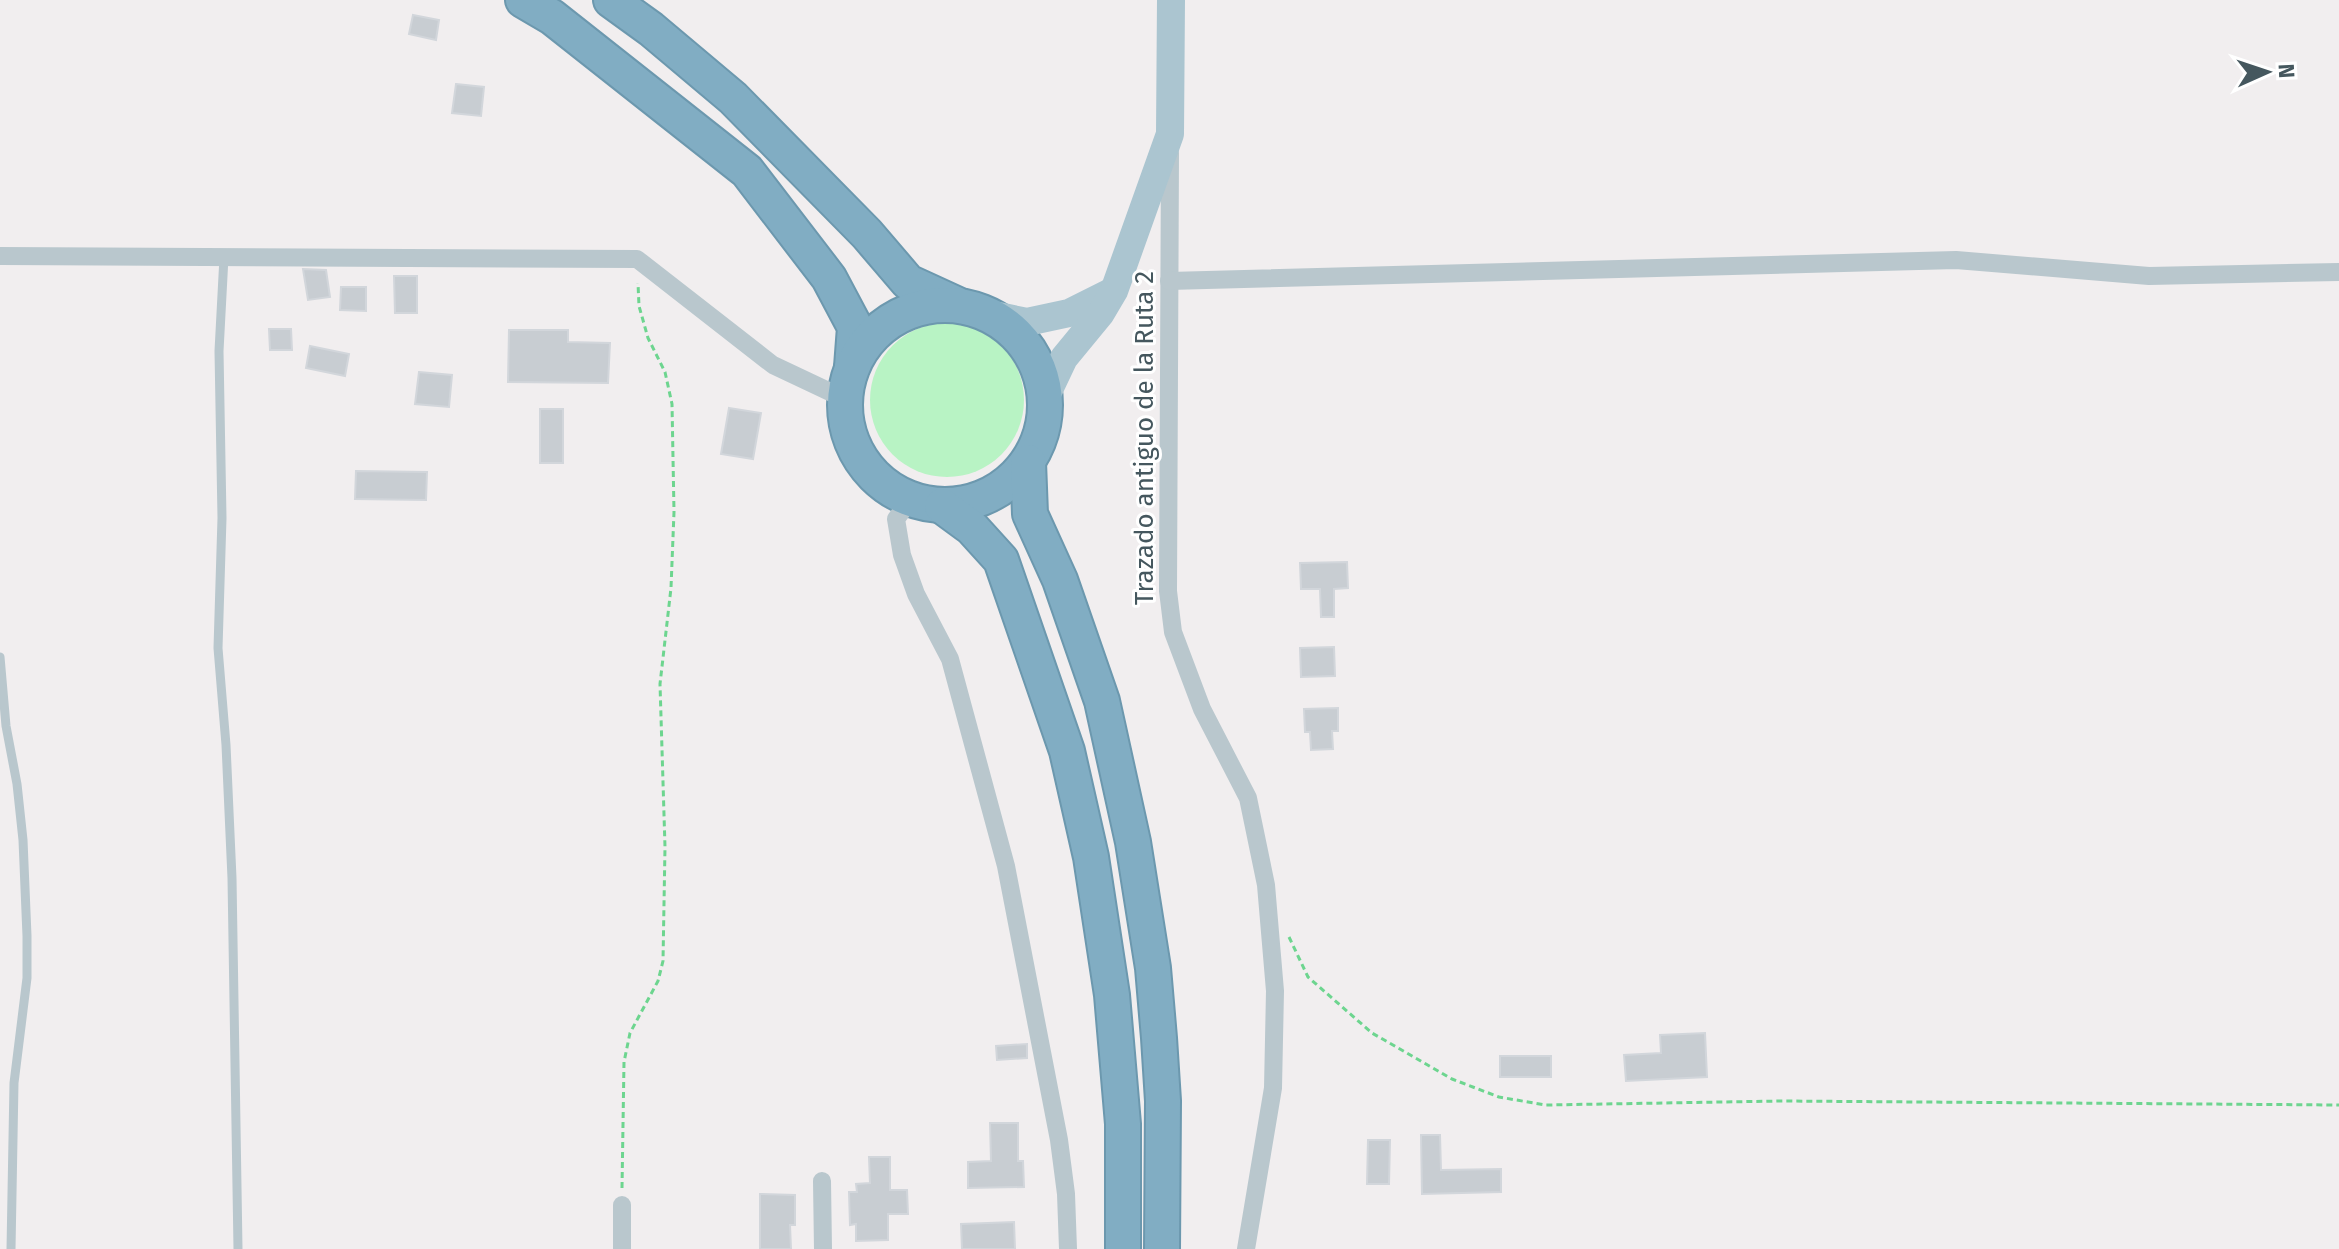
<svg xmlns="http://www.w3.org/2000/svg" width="2339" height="1249" font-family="'Fira Sans',sans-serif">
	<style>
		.green { fill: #b8f3c4 }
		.building { fill: #c8cdd2; stroke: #d2d6db; stroke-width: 2 }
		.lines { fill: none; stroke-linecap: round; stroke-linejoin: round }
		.highway-casing { stroke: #6c98ae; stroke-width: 38 }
		.path { stroke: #6dd58f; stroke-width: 3; stroke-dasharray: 6 4; stroke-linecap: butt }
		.lane { stroke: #b9c7cd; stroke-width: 9 }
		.street { stroke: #b9c7cd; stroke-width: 18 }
		.primary { stroke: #abc5d0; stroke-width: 28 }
		.highway { stroke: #81adc3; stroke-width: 34 }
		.labels { text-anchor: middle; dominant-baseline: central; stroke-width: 6; stroke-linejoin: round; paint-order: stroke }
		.street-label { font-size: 26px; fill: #45575e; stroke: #fff }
	</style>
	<rect width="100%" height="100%" fill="#f1eeef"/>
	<!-- green -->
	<circle class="green" cx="947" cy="400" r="77"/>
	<!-- building -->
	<g class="building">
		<path d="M413,15L439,20L436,40L409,34Z"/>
		<path d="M456,84L484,87L481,116L452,113Z"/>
		<path d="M303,269L326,270L330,297L308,300Z"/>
		<path d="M394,276H417V313H395Z"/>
		<path d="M341,287H366V311L340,310Z"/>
		<path d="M269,329H291L292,350H270Z"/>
		<path d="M509,330H568V342L610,343L608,383L508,382Z"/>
		<path d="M310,346L349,354L345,376L306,368Z"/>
		<path d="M419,372L452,375L449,407L415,404Z"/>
		<path d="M729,408L761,413L753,459L721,454Z"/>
		<rect x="540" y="409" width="23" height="54"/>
		<path d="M356,471L427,472L426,500L355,499Z"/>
		<path d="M1347,562L1348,588L1334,589V617H1321L1320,589H1301L1300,563Z"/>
		<path d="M1334,647L1335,676L1301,677L1300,648Z"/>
		<path d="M1338,708V731H1332L1333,749L1311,750L1310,732H1305L1304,709Z"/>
		<path d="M1705,1033L1707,1077L1626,1081L1624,1055L1661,1053L1660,1035Z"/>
		<path d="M1027,1044V1058L997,1060L996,1046Z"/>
		<rect x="1500" y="1056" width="51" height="21"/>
		<path d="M990,1123H1018V1161H1023L1024,1187L968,1188V1162L991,1161Z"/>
		<path d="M1421,1135H1440L1441,1170L1501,1169V1192L1422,1194Z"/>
		<path d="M1368,1140H1390L1389,1184H1367Z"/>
		<path d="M869,1157H890V1190H907L908,1214H888V1240L856,1241V1224L850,1225L849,1192H857L856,1184L870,1183Z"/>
		<path d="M760,1194L795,1195V1225H790L791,1249H760Z"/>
		<path d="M1014,1222L1015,1249H962L961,1224Z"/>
	</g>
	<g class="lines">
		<defs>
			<g id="highway">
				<path d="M523,0L552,17L747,171L829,278L855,327L852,367"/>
				<path d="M611,0L651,29L733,98L867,234L908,282L956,304"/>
				<circle cx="945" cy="405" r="100"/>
				<path d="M1028,462L1030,514L1060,580L1102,701L1133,842L1153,968L1159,1038L1163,1101L1162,1249"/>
				<path d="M942,506L972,528L1001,560L1067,751L1091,857L1112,995L1123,1124V1249"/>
			</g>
		</defs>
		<!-- highway casing -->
		<use href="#highway" class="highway-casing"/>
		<!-- path -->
		<g class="path">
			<path d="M1289,937L1308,977L1372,1033L1452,1079L1499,1097L1545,1105L1783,1101L2339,1105"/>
			<path d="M622,1188L624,1062L630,1033L658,981L663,961L665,847L660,684L671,588L674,512L672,404L665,372L648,338L639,306L638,283"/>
		</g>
		<!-- lane -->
		<g class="lane">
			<path d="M224,257L219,351L222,518L218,648L226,745L232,878L238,1249"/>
			<path d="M0,657L6,726L17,784L23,840L27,936V978L14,1083L11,1249"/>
		</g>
		<!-- street -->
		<g class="street">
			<path d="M1170,153L1168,591L1173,632L1202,709L1248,798L1266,885L1275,991L1273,1088L1246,1249"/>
			<path d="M0,256L637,259L773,365L845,399"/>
			<path d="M1169,281L1956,260L2149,276L2339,272"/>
			<path d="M911,499L896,519L902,555L916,594L950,659L1006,866L1059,1140L1066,1194L1068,1249"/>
			<path d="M822,1181L823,1249"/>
			<path d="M622,1205V1249"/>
		</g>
		<!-- primary -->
		<g class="primary">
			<path d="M989,314L1027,322L1069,313L1113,291"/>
			<path d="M1046,396L1064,358L1101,313L1114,291L1170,134L1171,0"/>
		</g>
		<!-- highway -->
		<use href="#highway" class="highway"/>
	</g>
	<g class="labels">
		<!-- street labels -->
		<g class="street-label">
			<text transform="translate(1144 438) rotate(-90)">Trazado antiguo de la Ruta 2</text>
		</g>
	</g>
	<!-- north arrow -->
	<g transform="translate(2267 72) rotate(87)" stroke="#ffffff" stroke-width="6" paint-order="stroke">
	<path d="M0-6L14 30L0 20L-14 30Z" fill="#45575e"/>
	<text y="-12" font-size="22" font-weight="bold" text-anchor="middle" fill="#45575e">N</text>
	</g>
</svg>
